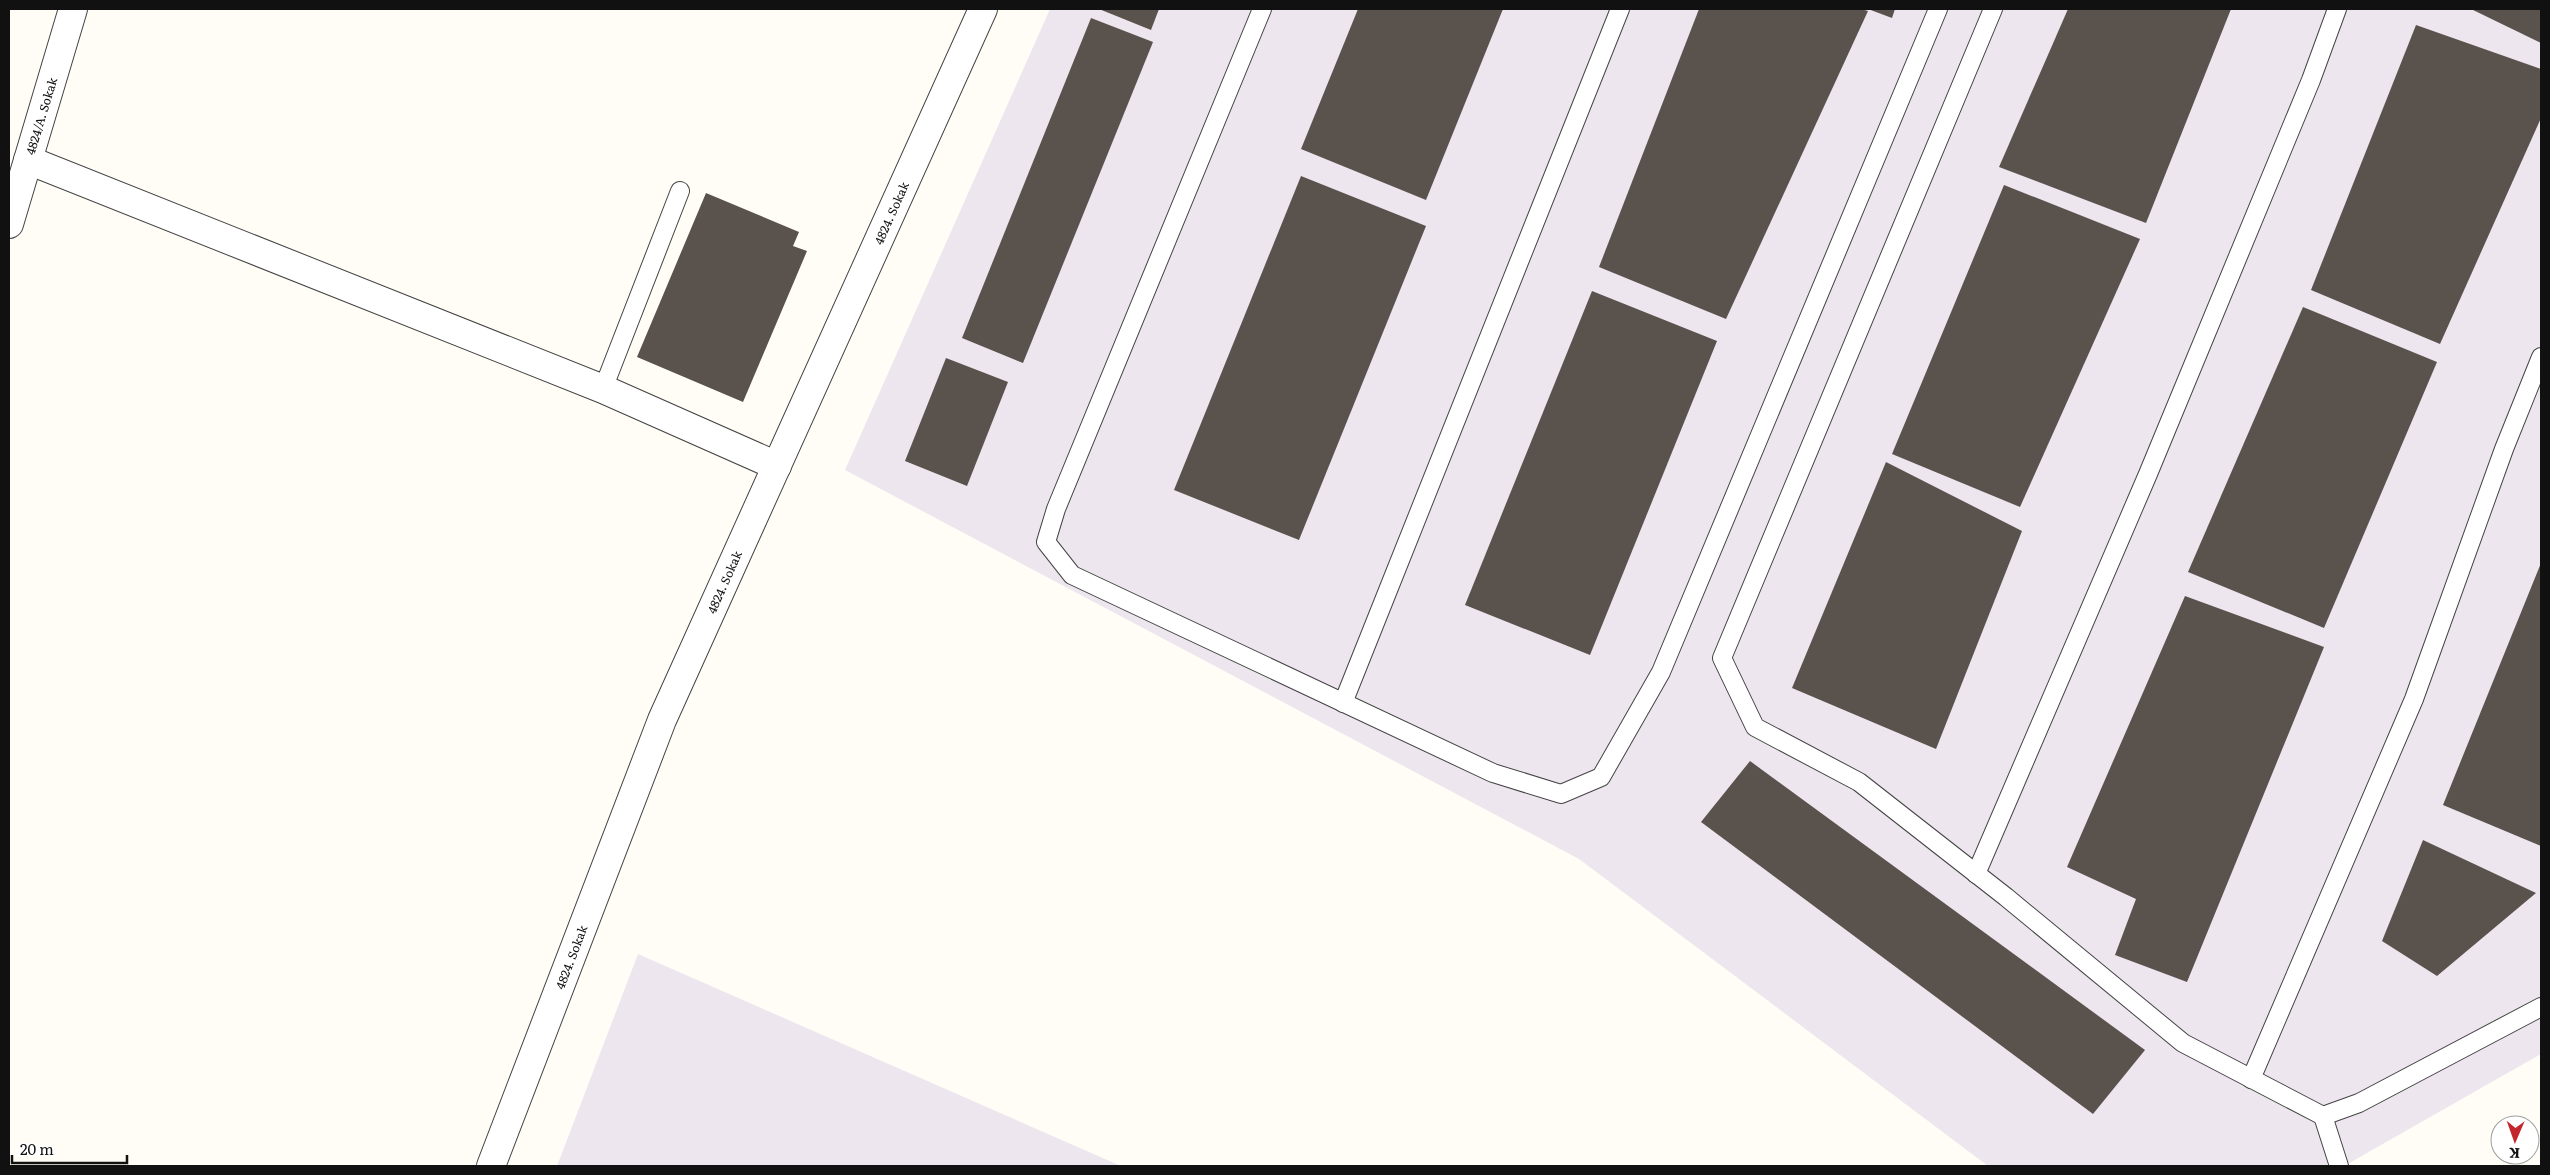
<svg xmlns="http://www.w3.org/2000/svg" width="2550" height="1175" font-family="Literata,serif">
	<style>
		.industrial { fill: #eee6ef }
		.building { fill: #5a524d }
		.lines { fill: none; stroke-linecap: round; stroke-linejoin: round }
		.service-casing { stroke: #444; stroke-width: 20 }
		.minor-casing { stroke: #444; stroke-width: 30 }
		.service { stroke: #fff; stroke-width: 18 }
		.minor { stroke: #fff; stroke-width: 28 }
		.labels { text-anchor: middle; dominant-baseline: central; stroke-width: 5; stroke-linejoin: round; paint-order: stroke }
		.street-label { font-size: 12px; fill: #111; stroke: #fff }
	</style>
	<rect width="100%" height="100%" fill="#fffdf5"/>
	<!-- industrial -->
	<g class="industrial">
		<path d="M1050,9H2541V1054L2344,1166H1988L1579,859L845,470Z"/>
		<path d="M638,954L1121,1166H557Z"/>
	</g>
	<!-- building -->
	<g class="building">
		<path d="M1099,9H1159L1151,30Z"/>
		<path d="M1358,9H1503L1426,200L1301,149Z"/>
		<path d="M1699,9H1861L1868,11L1726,319L1599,267Z"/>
		<path d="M1868,9H1895L1892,18Z"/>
		<path d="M2068,9H2231L2146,223L1999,167Z"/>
		<path d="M2471,9H2541V43Z"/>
		<path d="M1091,18L1153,42L1023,363L962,338Z"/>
		<path d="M2416,25L2541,69V118L2440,344L2311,290Z"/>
		<path d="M1301,176L1426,226L1299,540L1174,490Z"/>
		<path d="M2004,185L2140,239L2020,507L1892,454Z"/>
		<path d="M706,193L799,232L793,246L807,251L743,402L637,357Z"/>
		<path d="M1592,291L1717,341L1590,655L1465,605Z"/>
		<path d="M2303,307L2437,362L2324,628L2188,572Z"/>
		<path d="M946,358L1008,382L967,486L905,461Z"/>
		<path d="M1886,462L2022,531L1936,749L1792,688Z"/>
		<path d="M2541,563V846L2443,805Z"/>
		<path d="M2185,596L2324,647L2187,982L2115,955L2136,899L2067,867Z"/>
		<path d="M1750,761L2145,1050L2093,1114L1701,822Z"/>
		<path d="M2423,840L2536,893L2437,976L2382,941Z"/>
	</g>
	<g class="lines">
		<defs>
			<g id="service">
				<path d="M1262,9L1056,509L1046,542L1072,575L1493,773L1561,794L1601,777L1661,672L1938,9"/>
				<path d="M1993,9L1722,658L1755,727L1859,782L2006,897L2183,1043L2323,1116L2359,1103L2541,1007"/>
				<path d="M603,389L680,191"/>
				<path d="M1343,703L1620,9"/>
				<path d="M1976,874L2148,474L2311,80L2337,9"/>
				<path d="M2251,1079L2414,699L2504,449L2541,357"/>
				<path d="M2323,1116L2339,1166"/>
			</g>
			<g id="minor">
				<path d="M28,160L603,389L777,466"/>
				<path d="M9,224L73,9"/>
				<path d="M491,1166L662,720L983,9"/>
			</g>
		</defs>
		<!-- service casing -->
		<use href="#service" class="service-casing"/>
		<!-- minor casing -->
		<use href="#minor" class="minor-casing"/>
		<!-- service -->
		<use href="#service" class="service"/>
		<!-- minor -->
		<use href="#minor" class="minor"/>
	</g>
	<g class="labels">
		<!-- street labels -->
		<g class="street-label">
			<text transform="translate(41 116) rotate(-73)">4824/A. Sokak</text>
			<text transform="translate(891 213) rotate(-66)">4824. Sokak</text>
			<text transform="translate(724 582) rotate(-66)">4824. Sokak</text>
			<text transform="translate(571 957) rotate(-69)">4824. Sokak</text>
		</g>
	</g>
	<!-- border -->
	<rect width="2550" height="1175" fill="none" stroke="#111111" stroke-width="20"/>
	<!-- north arrow -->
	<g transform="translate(2515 1140) rotate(182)"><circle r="24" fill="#ffffff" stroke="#a0a0a0"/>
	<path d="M0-4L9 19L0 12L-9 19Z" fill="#c4262e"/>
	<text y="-8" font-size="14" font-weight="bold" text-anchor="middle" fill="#111111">K</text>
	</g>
	<!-- scale -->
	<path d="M12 1155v8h115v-8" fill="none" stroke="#111111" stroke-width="2.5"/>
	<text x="20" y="1155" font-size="15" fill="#111111" stroke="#ffffff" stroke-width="4" paint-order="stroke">20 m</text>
</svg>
